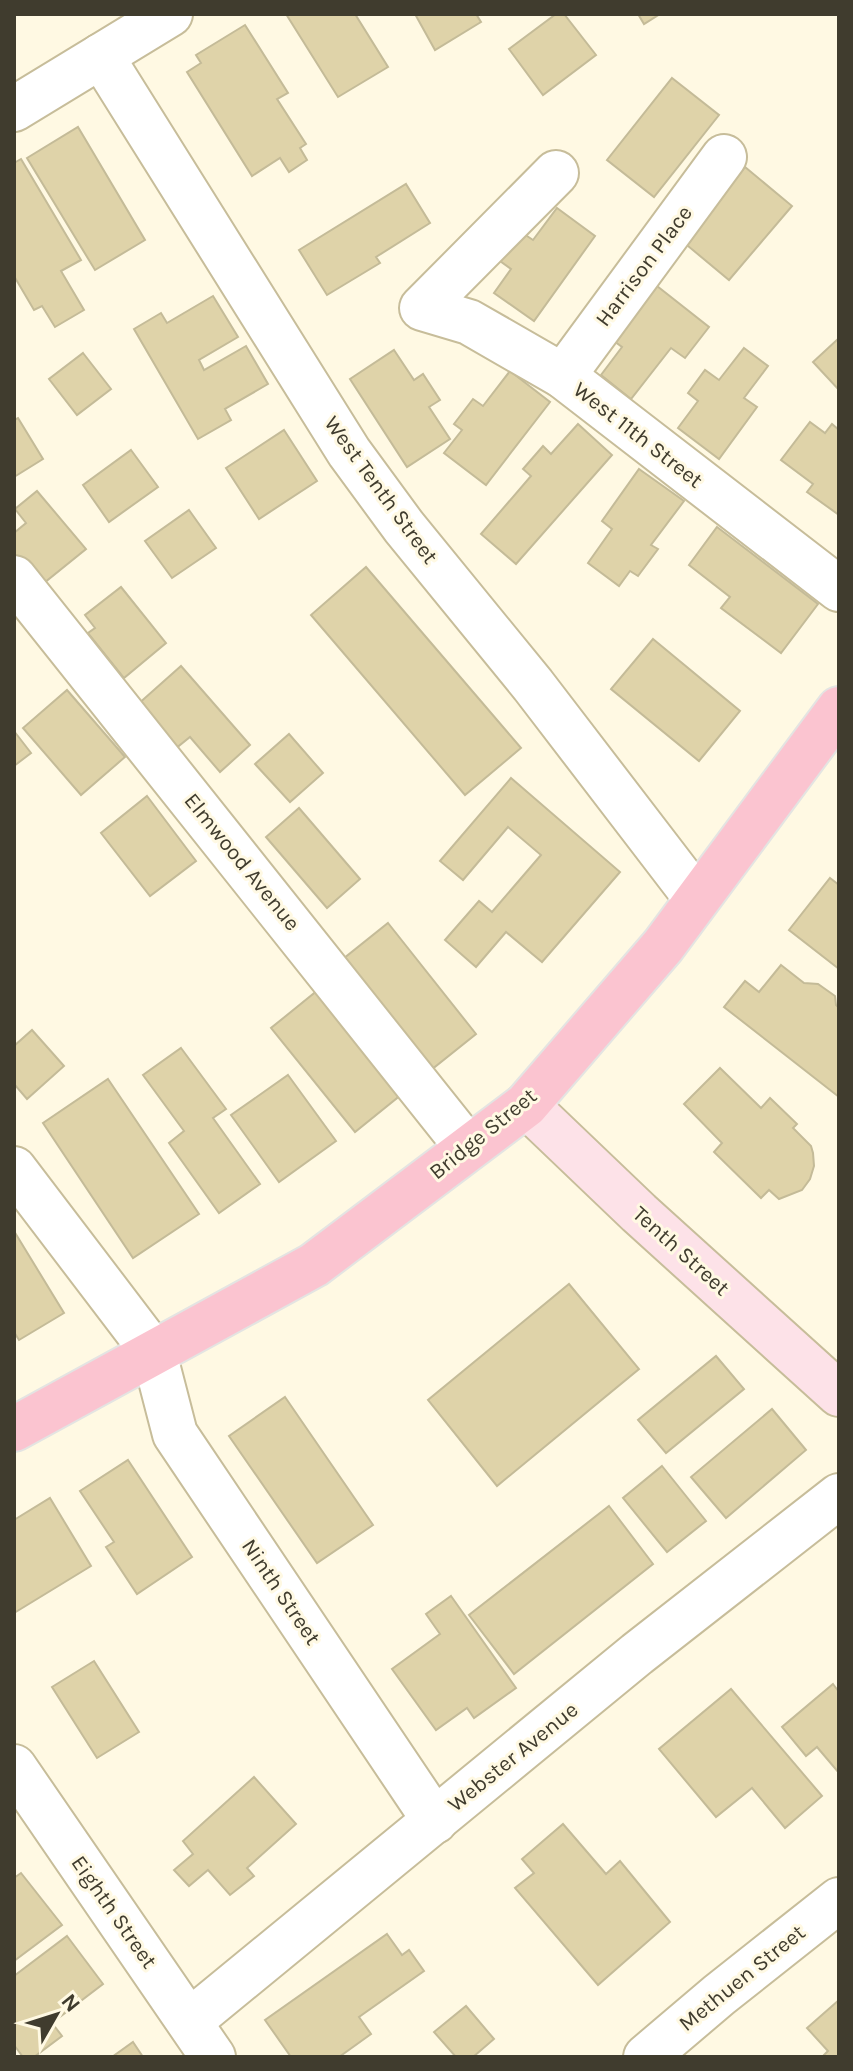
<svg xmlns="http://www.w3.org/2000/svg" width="853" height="2071" font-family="Karla,sans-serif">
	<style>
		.building { fill: #dfd3a9; stroke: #c4bb98; stroke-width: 2 }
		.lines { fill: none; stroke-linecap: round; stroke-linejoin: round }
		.street-casing { stroke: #c7bd9a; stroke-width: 48 }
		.secondary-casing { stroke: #c7bd9a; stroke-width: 48 }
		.primary-casing { stroke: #e4e4e2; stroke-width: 48 }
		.street { stroke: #fff; stroke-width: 44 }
		.secondary { stroke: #fde2e8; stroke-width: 44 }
		.primary { stroke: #fbc4d0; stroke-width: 44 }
		.labels { text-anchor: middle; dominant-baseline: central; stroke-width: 6; stroke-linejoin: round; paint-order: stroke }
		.street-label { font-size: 22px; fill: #403c2e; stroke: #fff9e3 }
	</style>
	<rect width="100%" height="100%" fill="#fff9e3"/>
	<!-- building -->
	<g class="building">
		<path d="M286,14H355L388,67L338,97Z"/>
		<path d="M415,14H476L481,22L435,50Z"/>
		<path d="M556,14H564L596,55L543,95L509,49Z"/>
		<path d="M638,14H660L644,24Z"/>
		<path d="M245,25L288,93L277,99L306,144L300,148L307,160L289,172L280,158L252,176L187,72L201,63L196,55Z"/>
		<path d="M672,78L719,115L654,197L607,160Z"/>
		<path d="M78,127L145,240L95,270L27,158Z"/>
		<path d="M21,159L81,260L61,271L84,310L55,327L42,306L34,310L14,276V163Z"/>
		<path d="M745,167L792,206L729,280L682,241Z"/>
		<path d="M406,184L430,223L376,257L380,263L327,295L299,250Z"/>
		<path d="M557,208L595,236L534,321L494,293L511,269L500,261L521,232L533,240Z"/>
		<path d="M657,286L709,327L685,358L671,348L631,399L601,375L622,347L614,341Z"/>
		<path d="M213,296L238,337L199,360L204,370L246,346L268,384L225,409L231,420L198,439L134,329L161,313L167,323Z"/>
		<path d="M839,338V390L813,362Z"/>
		<path d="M744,348L768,366L744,398L757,407L719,459L678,428L698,401L688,393L705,370L719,380Z"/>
		<path d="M394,350L414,380L423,374L440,400L429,407L450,439L407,467L350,379Z"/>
		<path d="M83,353L111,389L77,415L49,379Z"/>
		<path d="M510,371L550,402L486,485L444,453L462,430L454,424L473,399L483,406Z"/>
		<path d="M18,418L43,459L14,477V420Z"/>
		<path d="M810,422L825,433L832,424L839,430V515L807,492L813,484L781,460Z"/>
		<path d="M578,424L612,455L516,564L481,534L531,476L523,469L543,446L551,454Z"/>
		<path d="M284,430L317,481L259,519L226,468Z"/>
		<path d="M131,450L158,487L109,522L83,485Z"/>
		<path d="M639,469L684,501L651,545L658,549L638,576L630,571L619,586L588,563L612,529L602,521Z"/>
		<path d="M37,491L86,549L39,587L14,555V533L26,523L15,509Z"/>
		<path d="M189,510L216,548L172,578L145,541Z"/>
		<path d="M717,527L818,604L781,653L721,608L730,597L689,565Z"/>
		<path d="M366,567L521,748L465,795L311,615Z"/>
		<path d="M121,587L166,643L124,678L88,633L95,628L85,615Z"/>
		<path d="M653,639L740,711L699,761L611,689Z"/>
		<path d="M181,666L250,745L220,772L190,737L175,749L137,705Z"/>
		<path d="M67,690L125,757L81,795L23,728Z"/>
		<path d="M14,731L31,753L14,766Z"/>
		<path d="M289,734L323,773L290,802L255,764Z"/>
		<path d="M511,778L620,872L542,962L506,932L476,967L445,940L479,901L492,912L541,855L508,827L463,880L440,861Z"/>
		<path d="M147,796L196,861L150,896L101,833Z"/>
		<path d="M299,808L360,879L327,908L266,837Z"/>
		<path d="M830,878L839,885V969L789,930Z"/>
		<path d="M388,923L476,1034L431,1070L343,959Z"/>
		<path d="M781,965L804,983L818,984L835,996L836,1005L839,1008V1097L724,1007L745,981L759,992Z"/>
		<path d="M318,990L402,1094L355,1132L271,1028Z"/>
		<path d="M32,1030L64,1066L27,1099L14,1084V1046Z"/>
		<path d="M181,1048L226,1109L213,1118L260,1184L219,1213L169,1143L184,1131L143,1075Z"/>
		<path d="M720,1068L761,1108L770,1098L797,1124L793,1128L811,1146L813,1153L814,1166L810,1179L802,1190L779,1199L769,1190L761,1198L714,1152L722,1143L684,1104Z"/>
		<path d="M288,1075L336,1141L279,1182L231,1115Z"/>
		<path d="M108,1079L199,1214L133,1258L43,1123Z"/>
		<path d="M14,1231L64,1313L19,1340L14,1332Z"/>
		<path d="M569,1284L639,1369L497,1486L428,1400Z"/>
		<path d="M716,1356L744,1389L666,1453L638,1420Z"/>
		<path d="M285,1397L373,1525L317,1563L229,1436Z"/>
		<path d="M772,1409L806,1450L726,1518L691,1477Z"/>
		<path d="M128,1460L192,1557L137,1594L106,1547L114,1542L80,1491Z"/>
		<path d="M662,1466L706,1521L667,1552L623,1498Z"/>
		<path d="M50,1498L91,1566L14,1613V1520Z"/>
		<path d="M609,1506L653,1564L514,1674L469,1615Z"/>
		<path d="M451,1596L516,1688L474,1718L467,1708L436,1730L392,1669L440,1634L426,1614Z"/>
		<path d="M94,1661L139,1732L97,1758L52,1687Z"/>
		<path d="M833,1684L839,1692V1773L817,1747L806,1756L782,1727Z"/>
		<path d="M731,1689L822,1796L785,1828L752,1788L716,1817L659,1749Z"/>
		<path d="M254,1777L296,1824L247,1868L254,1876L230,1895L208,1870L189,1886L174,1870L193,1854L183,1841Z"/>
		<path d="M563,1824L606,1874L620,1861L670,1922L598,1985L515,1888L534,1873L522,1859Z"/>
		<path d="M21,1873L62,1925L14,1961V1878Z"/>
		<path d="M387,1934L402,1955L409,1950L424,1971L359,2017L371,2034L339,2057H291L265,2020Z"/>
		<path d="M67,1936L103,1984L52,2023L62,2036L34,2057H23L14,2045V1976Z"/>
		<path d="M839,2000V2057H822L828,2051L807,2028Z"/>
		<path d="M466,2006L494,2039L473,2057H456L434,2032Z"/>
		<path d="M133,2042L143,2057H112Z"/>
	</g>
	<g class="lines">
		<defs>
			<g id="street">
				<path d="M101,56L349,452L404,527L533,685L697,899"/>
				<path d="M14,109L170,14"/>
				<path d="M556,173L422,308L469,322L563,376L839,589"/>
				<path d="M563,376L724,157"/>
				<path d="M14,578L468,1148"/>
				<path d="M14,1169L154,1353L175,1434L435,1821"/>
				<path d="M14,1767L213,2057"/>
				<path d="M190,2021L637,1654L839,1496"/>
				<path d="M646,2057L719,1995L839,1900"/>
			</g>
			<path id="secondary" d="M526,1105L639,1213L839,1394"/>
			<path id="primary" d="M14,1429L314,1265L526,1105L663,946L839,709"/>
		</defs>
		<!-- street casing -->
		<use href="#street" class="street-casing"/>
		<!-- secondary casing -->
		<use href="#secondary" class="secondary-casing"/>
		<!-- primary casing -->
		<use href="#primary" class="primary-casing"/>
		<!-- street -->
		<use href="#street" class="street"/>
		<!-- secondary -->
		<use href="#secondary" class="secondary"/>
		<!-- primary -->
		<use href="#primary" class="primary"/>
	</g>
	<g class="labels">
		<!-- street labels -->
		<g class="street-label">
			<text transform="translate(644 266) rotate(-53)">Harrison Place</text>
			<text transform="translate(638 435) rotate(38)">West 11th Street</text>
			<text transform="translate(381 490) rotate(54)">West Tenth Street</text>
			<text transform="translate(242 862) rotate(51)">Elmwood Avenue</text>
			<text transform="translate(483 1134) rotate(-39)">Bridge Street</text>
			<text transform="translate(681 1251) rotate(42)">Tenth Street</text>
			<text transform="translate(281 1592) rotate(56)">Ninth Street</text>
			<text transform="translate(513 1757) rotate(-39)">Webster Avenue</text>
			<text transform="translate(114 1912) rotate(55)">Eighth Street</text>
			<text transform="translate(742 1978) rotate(-39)">Methuen Street</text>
		</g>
	</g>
	<!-- border -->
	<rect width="853" height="2071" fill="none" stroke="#403c2e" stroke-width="32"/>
	<!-- north arrow -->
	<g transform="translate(56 2015) rotate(51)" stroke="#fff9e3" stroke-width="6" paint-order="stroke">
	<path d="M0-6L14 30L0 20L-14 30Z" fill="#403c2e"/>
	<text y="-12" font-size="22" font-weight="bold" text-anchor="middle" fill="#403c2e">N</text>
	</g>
</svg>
